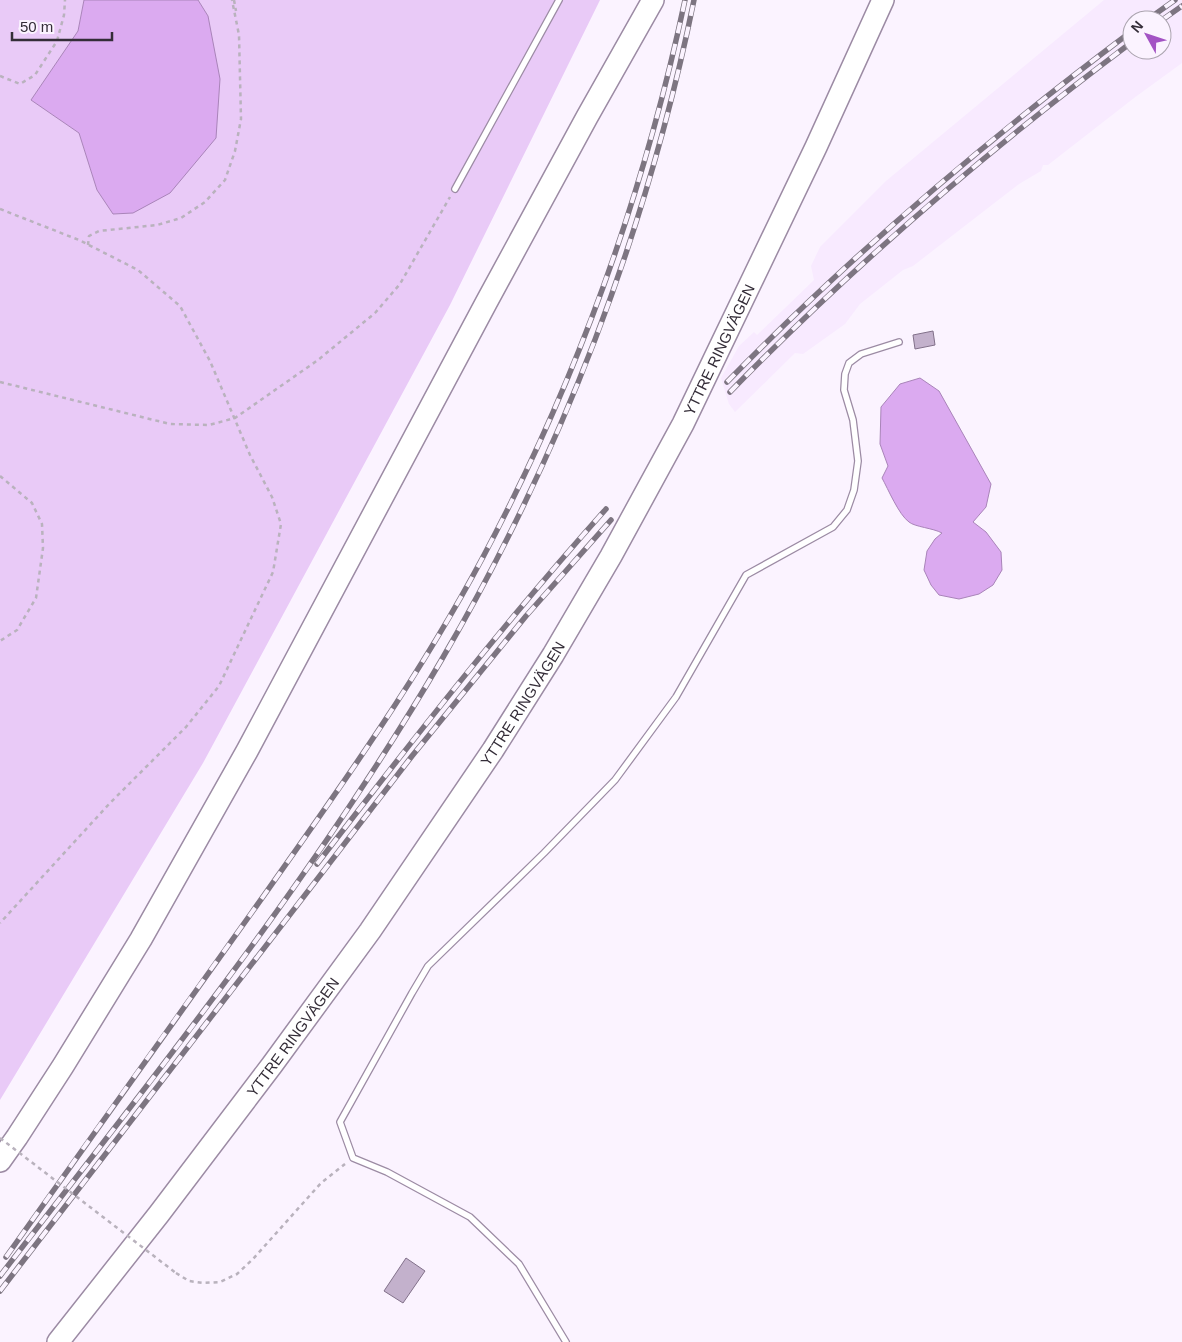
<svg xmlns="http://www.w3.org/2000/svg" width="1182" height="1342" font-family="Helvetica,sans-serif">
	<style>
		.built { fill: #f8eaff; fill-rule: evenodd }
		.green { fill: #e9caf7 }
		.water { fill: #dbaaf0; stroke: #a984b9 }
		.building { fill: #c3b1cc; stroke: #82718a }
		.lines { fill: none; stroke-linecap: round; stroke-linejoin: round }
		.lane-casing { stroke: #9c8ba4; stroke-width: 8 }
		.highway-casing { stroke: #9c8ba4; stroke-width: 24 }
		.path { stroke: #b9b2bd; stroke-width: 2.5; stroke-dasharray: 4 4; stroke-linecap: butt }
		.lane { stroke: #fff; stroke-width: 5.5 }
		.highway { stroke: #fff; stroke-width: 21 }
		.rail-casing { stroke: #7d7581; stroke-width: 5.5 }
		.rail { stroke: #fbf3ff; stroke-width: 4; stroke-dasharray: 11; stroke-linecap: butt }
		.path-bridge { stroke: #b9b2bd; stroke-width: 2.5; stroke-dasharray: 4 4; stroke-linecap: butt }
		.labels { text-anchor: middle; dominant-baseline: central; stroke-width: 4; stroke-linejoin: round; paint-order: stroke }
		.street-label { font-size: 15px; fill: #342d38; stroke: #fbf3ff }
	</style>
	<rect width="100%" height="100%" fill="#fbf3ff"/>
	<!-- built -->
	<path class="built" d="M1104,0H1182V63L1134,98L1048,165H1043L1041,171L1019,184L913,266L903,270L860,304L845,324L803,354L795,353L735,412L729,404L721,378L739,346L754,332L757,335L814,280L811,266L820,247L886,181ZM1132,20H1162V50H1132Z"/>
	<!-- green -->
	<path class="green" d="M0,0H84L78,31L31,100L79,133L97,190L113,214L133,213L208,16L198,0H600L450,305L203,763L0,1100Z"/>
	<!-- water -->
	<g class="water">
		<path d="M84,0H198L208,16L220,79L216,138L170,193L133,213L113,214L97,190L79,133L31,100L78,31Z"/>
		<path d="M920,378L939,391L991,484L986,507L973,522L986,532L1001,552L1002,570L993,585L979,594L959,599L939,595L931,585L924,570L927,551L935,539L942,533C933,528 915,527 909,522C899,515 888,489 882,478L888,466L880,444L881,407L900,384Z"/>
	</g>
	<!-- building -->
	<g class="building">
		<path d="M933,331L935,345L915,349L913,335Z"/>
		<path d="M406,1258L425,1271L403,1303L384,1291Z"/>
	</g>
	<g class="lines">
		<defs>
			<g id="lane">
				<path d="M455,189L559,0"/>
				<path d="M566,1342L519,1264L470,1217L387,1172L353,1158L340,1122L412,993L428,966L544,853L615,780L676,697L746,575L833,527L847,510L854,490L858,461L853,420L844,390L845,374L849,363L861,354L899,342"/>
			</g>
			<g id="highway">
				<path d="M0,1161L17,1137L63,1066L141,939L247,751L486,303L587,117L653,0"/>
				<path id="s1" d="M58,1342L159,1214L272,1065L370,931L493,750L553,655L611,556L683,424L816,147L883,0"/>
			</g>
		</defs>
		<!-- lane casing -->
		<use href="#lane" class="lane-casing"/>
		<!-- highway casing -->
		<use href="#highway" class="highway-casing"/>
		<!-- path -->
		<g class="path">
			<path d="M234,0L236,11"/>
			<path d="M0,76L20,84L35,75L57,41L64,15L65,0"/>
			<path d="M0,209L79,240L138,270L180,306L210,361L250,455L272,497L281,524L273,572L219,686L186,727L110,803L0,923"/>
			<path d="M88,245L89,236L99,231L157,225L181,218L205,202L225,180L235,151L241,119L239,35L232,0"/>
			<path d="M0,382L170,424L209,425L235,418L318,360L375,313L400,284L450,197"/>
			<path d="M0,476L32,503L42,524L43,548L36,598L17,630L0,641"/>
			<path d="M176,1273L189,1281L203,1283L220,1282L237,1274L253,1259L321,1183L345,1164"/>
		</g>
		<!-- lane -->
		<use href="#lane" class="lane"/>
		<!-- highway -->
		<use href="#highway" class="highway"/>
		<defs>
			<g id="rail">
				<path d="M1147,20L1175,0"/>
				<path d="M1162,20L1182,6"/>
				<path d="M727,382C852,254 989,138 1132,31"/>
				<path d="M730,392C854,265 989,149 1132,42"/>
				<path d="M317,864C410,743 504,623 606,509"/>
				<path d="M6,1257C87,1143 168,1029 250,915C332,799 416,683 483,557C576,382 644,194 685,0"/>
				<path d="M0,1276C154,1076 314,878 442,659C561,455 647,231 694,0"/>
				<path d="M0,1291L412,756L526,616L611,520"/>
			</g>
		</defs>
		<!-- rail casing -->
		<use href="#rail" class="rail-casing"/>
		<!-- rail -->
		<use href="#rail" class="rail"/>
		<!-- path-bridge -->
		<path class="path-bridge" d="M0,1138L176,1273"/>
	</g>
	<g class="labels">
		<!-- street labels -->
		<g class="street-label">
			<text stroke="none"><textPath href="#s1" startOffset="1195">YTTRE RINGVÄGEN</textPath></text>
			<text stroke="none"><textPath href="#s1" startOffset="790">YTTRE RINGVÄGEN</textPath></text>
			<text stroke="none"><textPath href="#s1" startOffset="385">YTTRE RINGVÄGEN</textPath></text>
		</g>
	</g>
	<!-- north arrow -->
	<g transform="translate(1147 35) rotate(310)"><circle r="24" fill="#fbf3ff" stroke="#aba4af"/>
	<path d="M0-4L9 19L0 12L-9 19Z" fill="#a353c4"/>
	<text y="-8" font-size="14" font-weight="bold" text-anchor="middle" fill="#342d38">N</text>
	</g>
	<!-- scale -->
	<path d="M12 32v8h100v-8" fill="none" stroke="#342d38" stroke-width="2.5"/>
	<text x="20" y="32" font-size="15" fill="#342d38" stroke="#fbf3ff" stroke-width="4" paint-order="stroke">50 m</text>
</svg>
